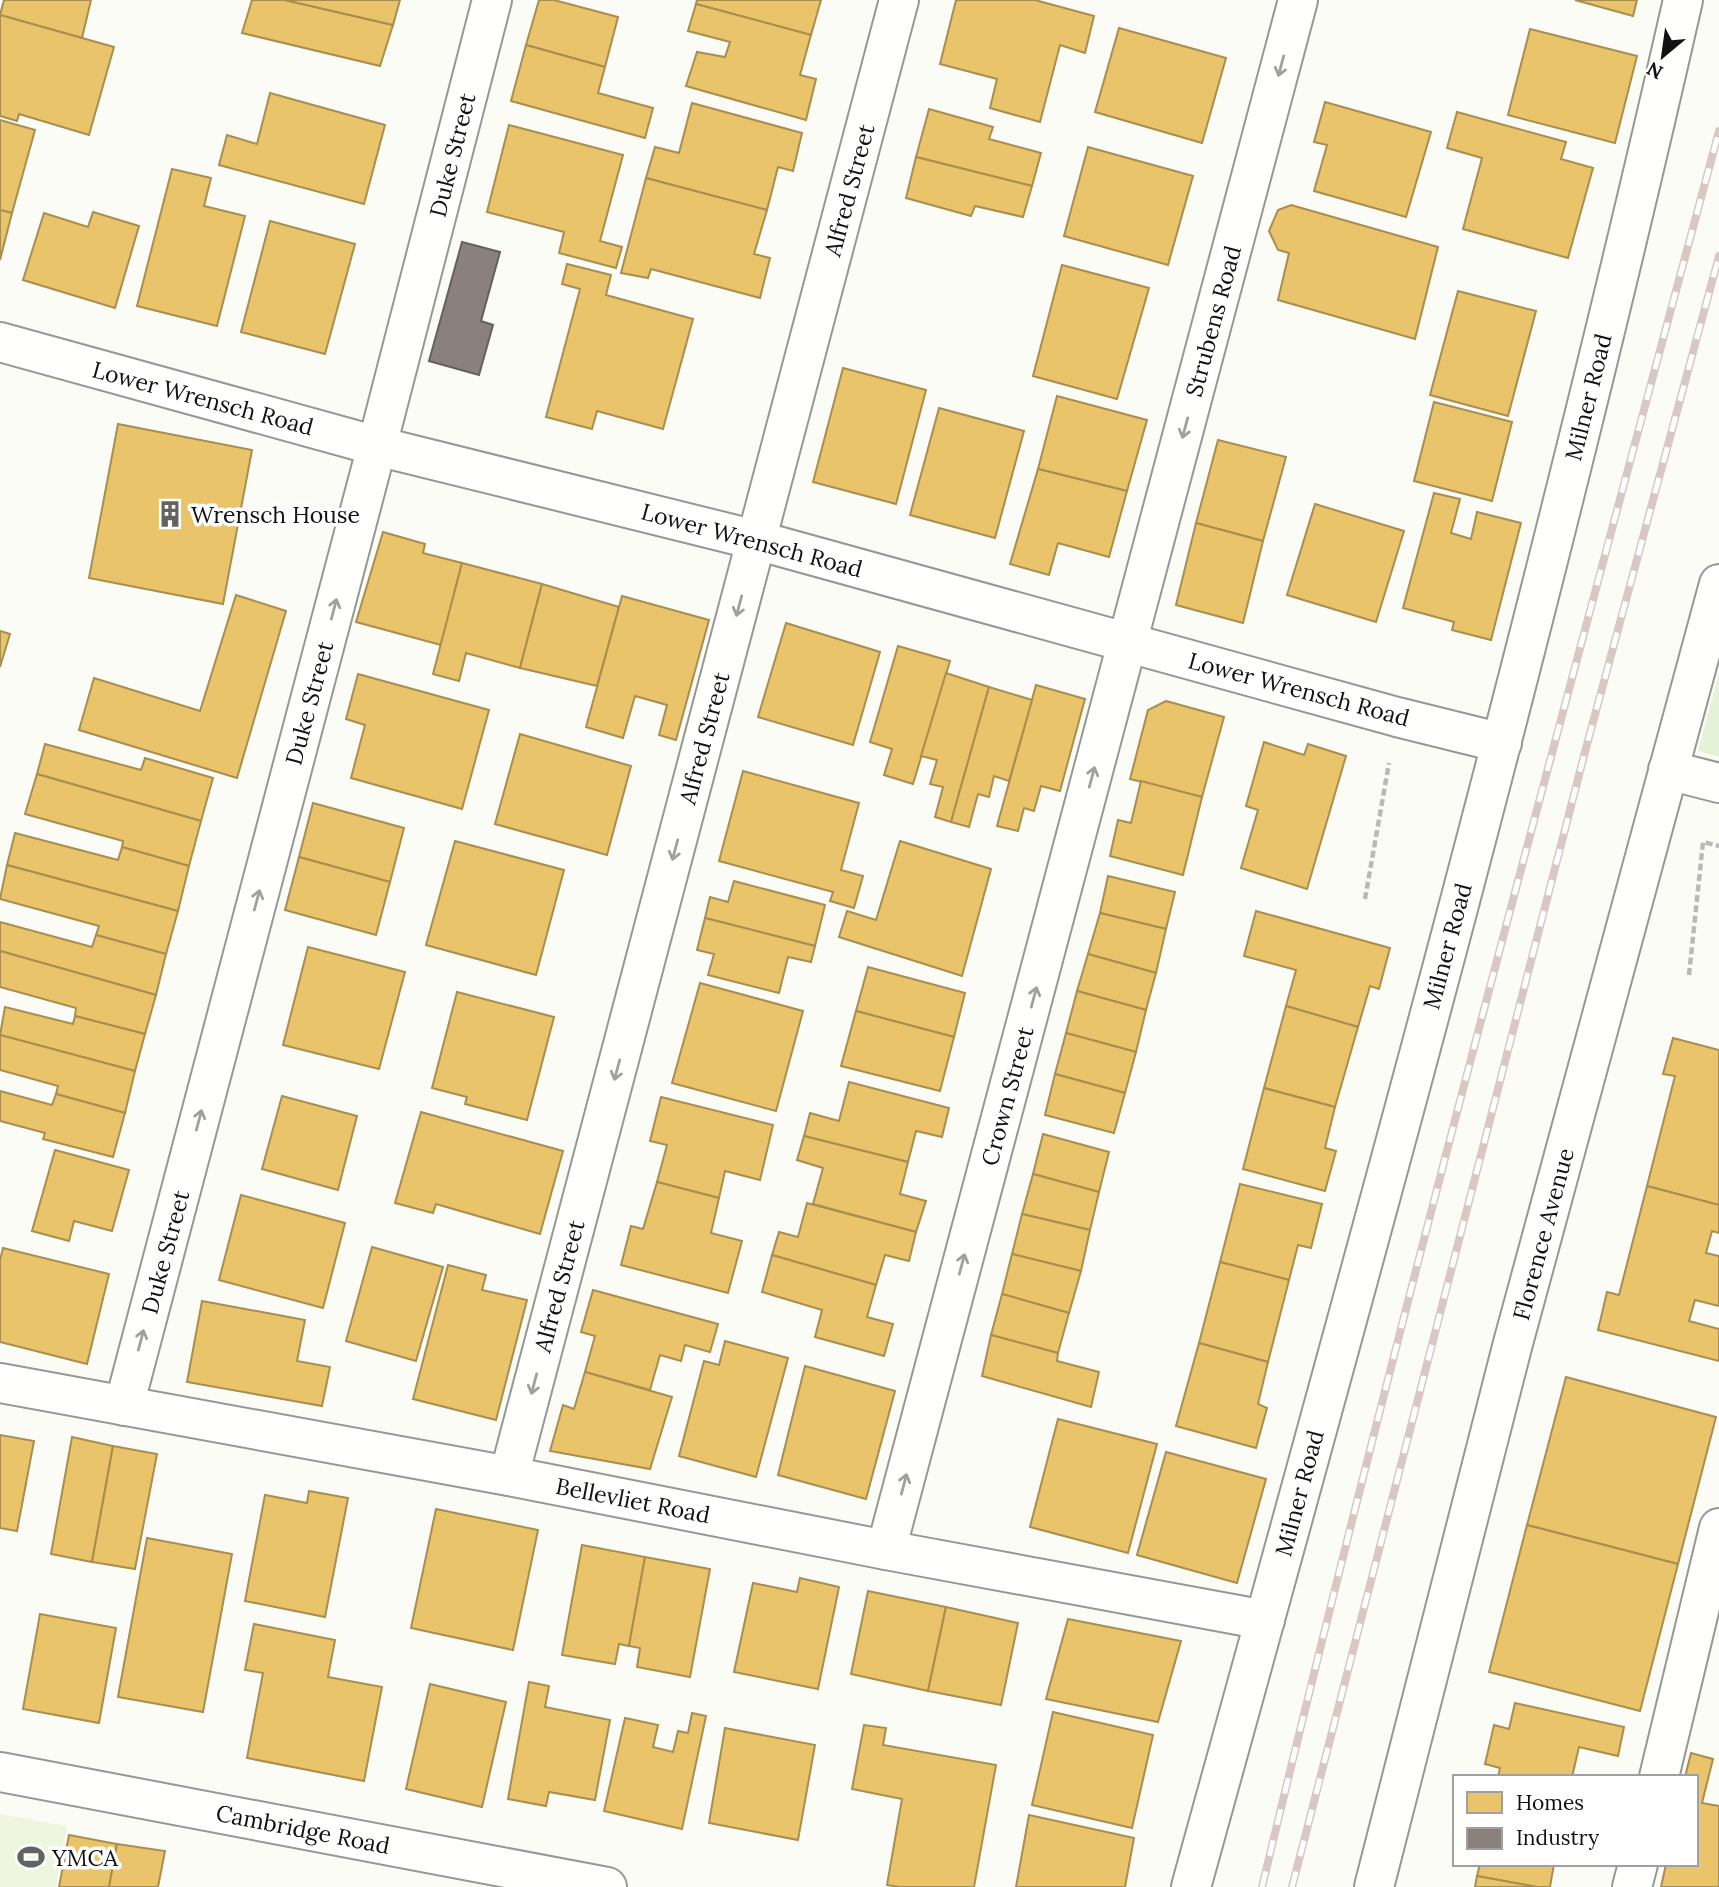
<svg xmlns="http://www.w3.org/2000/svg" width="1719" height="1887" font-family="Lora,serif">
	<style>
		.green { fill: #e4f3d7 }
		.pitch { fill: #eef6e0 }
		.homes { fill: #e9c46a; stroke: #a88e4f; stroke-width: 2 }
		.industry { fill: #8a817c; stroke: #665f5c; stroke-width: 2 }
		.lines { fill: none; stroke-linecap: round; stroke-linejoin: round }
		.minor-casing { stroke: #979795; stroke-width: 42 }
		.path { stroke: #b9b9b8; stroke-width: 4.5; stroke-dasharray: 7 3.5; stroke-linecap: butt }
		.minor { stroke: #fffffe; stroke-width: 38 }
		.rail-casing { stroke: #d9c7c6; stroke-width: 8 }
		.rail { stroke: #fff; stroke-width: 5; stroke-dasharray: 16; stroke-linecap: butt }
		.oneway { stroke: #a0a09f }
		.labels { text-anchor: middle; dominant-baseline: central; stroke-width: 7; stroke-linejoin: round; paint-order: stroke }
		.street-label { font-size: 23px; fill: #111; stroke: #fff }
		.poi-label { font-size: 23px; fill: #111; stroke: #fff; text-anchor: start }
	</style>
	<rect width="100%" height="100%" fill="#fcfcf7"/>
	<!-- green -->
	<path class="green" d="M1719,673V757L1698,751Z"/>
	<!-- pitch -->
	<path class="pitch" d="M0,1814L67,1826L56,1887H0Z"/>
	<!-- homes -->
	<g class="homes">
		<path d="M4,0H91L82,38L0,15Z"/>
		<path d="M252,0H285L393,25L380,66L242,33Z"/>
		<path d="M285,0H400L393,25Z"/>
		<path d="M539,0H554L618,17L605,67L526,45Z"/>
		<path d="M697,0H821L811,35L696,4Z"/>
		<path d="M956,0H1035L1094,16L1085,53L1060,45L1040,122L990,108L997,79L940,64Z"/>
		<path d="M1575,0H1637L1633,16Z"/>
		<path d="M696,4L811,35L800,75L816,79L806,120L686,86L697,52L725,57L730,42L688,31Z"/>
		<path d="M0,15L114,47L89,135L19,114L17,121L0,116Z"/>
		<path d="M1119,28L1226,58L1202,143L1095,112Z"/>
		<path d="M1530,29L1637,56L1615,143L1508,115Z"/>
		<path d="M526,45L605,67L598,93L653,108L645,138L511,101Z"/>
		<path d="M270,93L385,125L364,204L219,165L227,135L257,144Z"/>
		<path d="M1325,102L1431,132L1406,217L1314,191L1327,145L1314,142Z"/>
		<path d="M692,103L802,133L793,171L778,167L767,210L646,178L655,147L679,153Z"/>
		<path d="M929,109L993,127L989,139L1041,153L1032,186L916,157Z"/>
		<path d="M1457,112L1566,142L1561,159L1593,168L1568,258L1463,229L1482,158L1447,148Z"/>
		<path d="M0,120L35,130L12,213L0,210Z"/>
		<path d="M509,125L623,155L600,241L622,247L616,268L559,253L564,232L487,212Z"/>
		<path d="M1088,147L1193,176L1168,265L1064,236Z"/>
		<path d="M916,157L1032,186L1023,217L975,206L971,216L906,198Z"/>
		<path d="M172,169L211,178L204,206L245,216L217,326L137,306Z"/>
		<path d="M646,178L767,210L754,254L770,258L760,298L651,269L648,278L621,273Z"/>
		<path d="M1291,205L1438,247L1415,339L1278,300L1289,253L1278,250L1269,231L1278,210Z"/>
		<path d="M0,210L12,213L0,260Z"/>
		<path d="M93,212L139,226L115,308L23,280L44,213L88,227Z"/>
		<path d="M270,221L355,244L325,354L241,332Z"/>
		<path d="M567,264L611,275L606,295L693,319L663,429L597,411L592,429L546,417L580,289L562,284Z"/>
		<path d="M1062,265L1149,288L1117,399L1033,376Z"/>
		<path d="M1458,291L1536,311L1508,416L1430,395Z"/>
		<path d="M843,368L926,390L896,504L813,482Z"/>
		<path d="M1057,396L1147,420L1127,491L1038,469Z"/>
		<path d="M1434,402L1512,422L1492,501L1414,481Z"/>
		<path d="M939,408L1024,431L995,538L910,515Z"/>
		<path d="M118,424L252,450L223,604L89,578Z"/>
		<path d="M1218,440L1286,457L1263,541L1196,523Z"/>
		<path d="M1038,469L1127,491L1109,557L1058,543L1049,575L1010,564Z"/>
		<path d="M1434,493L1460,499L1451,533L1471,539L1477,512L1521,523L1491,640L1452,630L1454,622L1403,608Z"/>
		<path d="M1315,504L1404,531L1376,622L1287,595Z"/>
		<path d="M1196,523L1263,541L1243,623L1176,605Z"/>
		<path d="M383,532L425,544L423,553L462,563L441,645L356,622Z"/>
		<path d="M462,563L542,584L520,668L466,653L459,681L433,674Z"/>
		<path d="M542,584L619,607L597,686L520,668Z"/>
		<path d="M236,595L286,611L237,778L79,730L94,678L200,711Z"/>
		<path d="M622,596L709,620L676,740L659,735L667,705L635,696L623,738L586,727Z"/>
		<path d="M786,623L880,652L853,745L758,717Z"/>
		<path d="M0,631L10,634L0,667Z"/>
		<path d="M898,646L950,661L913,784L884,775L892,749L870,742Z"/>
		<path d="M946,673L989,687L951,822L935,817L943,787L930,784L937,760L921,756Z"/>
		<path d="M358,674L489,710L462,809L351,778L365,725L346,719Z"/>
		<path d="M1036,685L1085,699L1060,791L1041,786L1034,811L1024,808L1018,831L997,826Z"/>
		<path d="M989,687L1032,700L1009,781L994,776L989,797L978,794L969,827L951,822Z"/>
		<path d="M1166,701L1224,717L1202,797L1130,779L1148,710Z"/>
		<path d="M520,734L631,766L607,855L495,824Z"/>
		<path d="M1264,742L1304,755L1308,744L1346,756L1307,889L1241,868L1258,810L1246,806Z"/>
		<path d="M45,744L141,770L145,758L213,778L201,821L37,774Z"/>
		<path d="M743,771L859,803L841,870L863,876L854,908L830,901L833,892L719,861Z"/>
		<path d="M37,774L201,821L189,866L122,847L123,841L25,814Z"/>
		<path d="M1141,781L1202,797L1183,875L1110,856L1118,820L1131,823Z"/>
		<path d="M313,803L404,828L390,882L299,857Z"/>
		<path d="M15,833L118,860L122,847L189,866L178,911L7,865Z"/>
		<path d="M455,841L564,870L536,975L426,945Z"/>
		<path d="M900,841L991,869L962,976L839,937L847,911L876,920Z"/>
		<path d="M299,857L390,882L376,935L285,910Z"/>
		<path d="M7,865L178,911L166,954L96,935L99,926L0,899Z"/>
		<path d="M1108,876L1175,892L1166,929L1100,913Z"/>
		<path d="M734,881L825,905L815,946L705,918L710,897L728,902Z"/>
		<path d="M1256,911L1390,948L1379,989L1370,986L1358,1027L1286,1006L1296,970L1244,956Z"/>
		<path d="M1100,913L1166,929L1156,973L1088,954Z"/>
		<path d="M705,918L815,946L811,962L788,957L779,993L708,975L714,954L697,950Z"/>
		<path d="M0,922L92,947L96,935L166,954L156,995L0,951Z"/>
		<path d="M308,947L405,972L379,1069L283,1045Z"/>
		<path d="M0,951L156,995L145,1034L75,1016L76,1008L0,987Z"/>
		<path d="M1088,954L1156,973L1146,1010L1077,991Z"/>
		<path d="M868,967L965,993L954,1037L856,1011Z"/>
		<path d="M700,983L803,1011L776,1111L672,1083Z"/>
		<path d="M1077,991L1146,1010L1136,1052L1066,1033Z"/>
		<path d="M457,992L554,1017L527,1120L465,1104L467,1097L432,1088Z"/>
		<path d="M1286,1006L1358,1027L1335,1107L1264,1088Z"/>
		<path d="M5,1007L73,1024L75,1016L145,1034L135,1071L0,1035Z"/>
		<path d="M856,1011L954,1037L940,1091L841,1066Z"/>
		<path d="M1066,1033L1136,1052L1125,1093L1055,1074Z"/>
		<path d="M0,1035L135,1071L125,1113L56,1094L58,1086L0,1070Z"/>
		<path d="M1673,1038L1719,1050V1205L1647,1186L1675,1076L1663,1074Z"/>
		<path d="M1055,1074L1125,1093L1114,1133L1045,1115Z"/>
		<path d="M849,1082L949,1108L942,1137L916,1131L908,1162L804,1136L810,1113L839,1121Z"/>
		<path d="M1264,1088L1335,1107L1325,1148L1336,1151L1325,1191L1243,1169Z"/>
		<path d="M0,1091L52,1105L56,1094L125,1113L113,1157L43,1139L45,1133L0,1121Z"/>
		<path d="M282,1096L357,1116L338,1190L262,1169Z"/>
		<path d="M661,1097L773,1125L760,1180L725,1171L719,1198L657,1182L667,1145L650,1141Z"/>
		<path d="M421,1112L563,1151L540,1234L436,1204L433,1213L395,1203Z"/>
		<path d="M1043,1134L1109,1152L1099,1192L1033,1174Z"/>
		<path d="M804,1136L908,1162L900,1194L926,1201L916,1232L813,1204L823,1168L797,1160Z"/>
		<path d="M55,1150L129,1170L112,1231L74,1221L69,1241L32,1231Z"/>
		<path d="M1033,1174L1099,1192L1090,1230L1022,1214Z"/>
		<path d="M657,1182L719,1198L711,1233L742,1241L728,1293L621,1265L631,1226L643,1229Z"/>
		<path d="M1240,1184L1322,1204L1311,1248L1298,1245L1289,1280L1220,1262Z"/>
		<path d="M1647,1186L1719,1205V1233L1712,1231L1706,1253L1719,1256V1306L1695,1300L1689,1321L1719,1329V1361L1598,1330L1607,1292L1619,1295Z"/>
		<path d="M241,1195L345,1223L323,1308L219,1280Z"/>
		<path d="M807,1203L916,1232L909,1261L885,1255L876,1285L772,1255L779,1232L798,1237Z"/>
		<path d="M1022,1214L1090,1230L1081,1271L1012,1254Z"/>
		<path d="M372,1247L443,1267L416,1361L346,1341Z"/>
		<path d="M3,1248L109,1274L87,1364L0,1342V1260Z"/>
		<path d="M1012,1254L1081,1271L1069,1313L1002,1294Z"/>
		<path d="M772,1255L876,1285L867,1317L893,1324L884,1356L815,1337L822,1310L762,1292Z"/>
		<path d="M1220,1262L1289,1280L1268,1362L1199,1343Z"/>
		<path d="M448,1265L486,1275L482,1290L527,1300L496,1420L413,1399Z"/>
		<path d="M593,1290L718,1324L710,1352L685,1345L681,1361L660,1355L650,1390L585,1372L595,1336L581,1332Z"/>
		<path d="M1002,1294L1069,1313L1058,1353L991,1335Z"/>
		<path d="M202,1301L305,1320L297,1361L330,1367L322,1406L187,1382Z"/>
		<path d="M991,1335L1058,1353L1057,1361L1099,1372L1091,1407L982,1376Z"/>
		<path d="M725,1341L788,1358L756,1477L679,1456L704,1361L719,1365Z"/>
		<path d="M1199,1343L1268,1362L1258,1404L1267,1408L1256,1448L1176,1426Z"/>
		<path d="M805,1366L895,1391L866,1499L778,1475Z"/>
		<path d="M585,1372L672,1397L650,1469L550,1451L563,1405L574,1409Z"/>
		<path d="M1566,1377L1716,1417L1678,1564L1527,1525Z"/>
		<path d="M1058,1419L1157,1444L1128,1553L1030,1527Z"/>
		<path d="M0,1435L34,1441L17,1531L0,1528Z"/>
		<path d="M72,1437L113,1446L92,1562L51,1554Z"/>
		<path d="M113,1446L157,1454L135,1569L92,1562Z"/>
		<path d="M1166,1452L1266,1479L1237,1583L1137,1555Z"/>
		<path d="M309,1491L348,1498L325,1617L245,1601L265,1495L307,1503Z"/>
		<path d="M436,1509L538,1530L513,1650L411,1628Z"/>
		<path d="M1527,1525L1678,1564L1640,1711L1489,1672Z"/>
		<path d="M147,1538L232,1554L203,1712L118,1697Z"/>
		<path d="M582,1545L645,1557L629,1646L619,1644L615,1664L562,1655Z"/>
		<path d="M645,1557L710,1569L690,1677L637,1667L640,1648L629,1646Z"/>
		<path d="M800,1578L839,1587L818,1689L734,1672L753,1583L797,1592Z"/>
		<path d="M868,1591L946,1607L928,1691L851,1674Z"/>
		<path d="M946,1607L1018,1623L1001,1705L928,1691Z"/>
		<path d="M40,1614L116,1628L99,1723L23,1709Z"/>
		<path d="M1068,1619L1181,1641L1158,1722L1046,1699Z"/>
		<path d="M254,1624L335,1640L328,1677L382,1687L364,1781L247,1758L263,1673L245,1670Z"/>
		<path d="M529,1682L549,1686L545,1707L610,1720L595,1800L549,1792L546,1806L508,1799Z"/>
		<path d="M430,1684L506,1702L482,1807L406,1789Z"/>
		<path d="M1515,1703L1624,1727L1618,1756L1579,1747L1572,1777H1498L1500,1768L1485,1764L1494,1725L1509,1729Z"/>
		<path d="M1053,1712L1153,1735L1132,1828L1032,1805Z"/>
		<path d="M692,1713L706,1716L682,1829L604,1811L625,1718L658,1725L653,1747L673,1752L678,1731L688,1733Z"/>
		<path d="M864,1725L886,1728L883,1745L996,1765L974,1887H899L887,1885L902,1799L852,1789Z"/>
		<path d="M725,1728L815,1745L798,1840L709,1823Z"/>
		<path d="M1691,1753L1713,1759L1702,1803L1719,1806V1887H1661L1666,1864H1696V1777H1685Z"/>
		<path d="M1029,1815L1134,1838L1125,1887H1016Z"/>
		<path d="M69,1835L117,1844L109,1887H59Z"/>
		<path d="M117,1844L165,1851L158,1887H109Z"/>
		<path d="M1480,1864H1554L1550,1887H1537L1477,1876Z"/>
		<path d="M1477,1876L1537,1887H1475Z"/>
	</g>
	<!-- industry -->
	<path class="industry" d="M462,242L500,252L481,321L493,325L479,375L429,361Z"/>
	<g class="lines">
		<defs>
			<g id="minor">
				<path d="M0,342L377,446L756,540L1397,717L1502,743"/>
				<path d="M1668,770L1719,783"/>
				<path d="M0,1383L509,1476L886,1550L1265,1620"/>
				<path d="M124,1406L377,446L492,0"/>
				<path d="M509,1476L899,0"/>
				<path d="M886,1550L1298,0"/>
				<path d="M0,1772L607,1887"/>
				<path d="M1659,1777L1719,1528"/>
				<path d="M1191,1887C1364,1261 1539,634 1683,0"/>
				<path d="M1374,1887L1512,1347L1719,584"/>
				<path d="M1632,1887L1638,1864"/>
			</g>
		</defs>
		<!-- minor casing -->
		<use href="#minor" class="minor-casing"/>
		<!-- path -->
		<g class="path">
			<path d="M1365,899L1389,763"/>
			<path d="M1689,975L1703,842L1719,846"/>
		</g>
		<!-- minor -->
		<use href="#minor" class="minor"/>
		<defs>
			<g id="rail">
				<path d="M1262,1887C1403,1299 1562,715 1719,131"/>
				<path d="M1292,1887L1586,748L1719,256"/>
			</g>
		</defs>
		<!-- rail casing -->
		<use href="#rail" class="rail-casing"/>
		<!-- rail -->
		<use href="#rail" class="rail"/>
	</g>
	<!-- one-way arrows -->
	<defs><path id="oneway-shaft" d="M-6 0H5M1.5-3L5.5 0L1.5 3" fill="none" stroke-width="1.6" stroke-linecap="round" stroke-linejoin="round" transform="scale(1.75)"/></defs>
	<g class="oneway">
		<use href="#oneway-shaft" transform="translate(1281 66) rotate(105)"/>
		<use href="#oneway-shaft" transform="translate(1185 428) rotate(105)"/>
		<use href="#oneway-shaft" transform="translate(739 606) rotate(105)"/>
		<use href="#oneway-shaft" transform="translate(334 609) rotate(-75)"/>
		<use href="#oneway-shaft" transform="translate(1092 777) rotate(-75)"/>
		<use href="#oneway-shaft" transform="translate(675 850) rotate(105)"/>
		<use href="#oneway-shaft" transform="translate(257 900) rotate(-75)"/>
		<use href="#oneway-shaft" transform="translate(1034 997) rotate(-75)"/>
		<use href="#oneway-shaft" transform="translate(617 1070) rotate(105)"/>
		<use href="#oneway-shaft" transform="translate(199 1120) rotate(-75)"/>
		<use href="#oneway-shaft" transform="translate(962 1264) rotate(-75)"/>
		<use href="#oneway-shaft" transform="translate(141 1340) rotate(-75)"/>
		<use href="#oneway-shaft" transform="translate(534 1384) rotate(105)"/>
		<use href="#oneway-shaft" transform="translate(904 1484) rotate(-75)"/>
	</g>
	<!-- icons -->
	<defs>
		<symbol id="building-bare" viewBox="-9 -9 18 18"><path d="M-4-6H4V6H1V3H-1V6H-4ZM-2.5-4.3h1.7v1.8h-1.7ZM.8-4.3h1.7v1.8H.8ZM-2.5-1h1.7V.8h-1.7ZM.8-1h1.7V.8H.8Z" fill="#636362" stroke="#fff" stroke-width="2.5" paint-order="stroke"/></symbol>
		<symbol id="stadium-bare" viewBox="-9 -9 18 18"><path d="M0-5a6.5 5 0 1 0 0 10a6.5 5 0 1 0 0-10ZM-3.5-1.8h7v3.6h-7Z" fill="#636362" stroke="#fff" stroke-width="2.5" paint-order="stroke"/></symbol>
	</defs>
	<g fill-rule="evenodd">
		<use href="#building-bare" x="151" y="495" width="38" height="38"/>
		<use href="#stadium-bare" x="12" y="1838" width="38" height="38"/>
	</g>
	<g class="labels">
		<!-- street labels -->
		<g class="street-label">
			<text transform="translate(452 155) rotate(-76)">Duke Street</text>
			<text transform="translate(849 190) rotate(-75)">Alfred Street</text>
			<text transform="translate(1213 321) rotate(-75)">Strubens Road</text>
			<text transform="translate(1588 397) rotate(-76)">Milner Road</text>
			<text transform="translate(203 398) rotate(15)">Lower Wrensch Road</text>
			<text transform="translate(752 540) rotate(15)">Lower Wrensch Road</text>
			<text transform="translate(1299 689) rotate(15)">Lower Wrensch Road</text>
			<text transform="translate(309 703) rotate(-75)">Duke Street</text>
			<text transform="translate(704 738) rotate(-75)">Alfred Street</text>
			<text transform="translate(1447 946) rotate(-75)">Milner Road</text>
			<text transform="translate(1007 1096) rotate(-75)">Crown Street</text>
			<text transform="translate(1543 1234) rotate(-75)">Florence Avenue</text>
			<text transform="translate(165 1252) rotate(-75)">Duke Street</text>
			<text transform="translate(559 1286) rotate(-75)">Alfred Street</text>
			<text transform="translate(1299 1493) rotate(-75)">Milner Road</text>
			<text transform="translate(633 1500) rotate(11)">Bellevliet Road</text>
			<text transform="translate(303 1829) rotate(11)">Cambridge Road</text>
		</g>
		<!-- poi labels -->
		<g class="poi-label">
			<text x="191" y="514">Wrensch House</text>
			<text x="52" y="1857">YMCA</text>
		</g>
	</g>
	<!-- legend -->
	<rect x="1453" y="1775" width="245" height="91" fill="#ffffff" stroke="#a0a0a0" stroke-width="2"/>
	<rect x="1467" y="1792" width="35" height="21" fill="#e9c46a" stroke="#a0a0a0" stroke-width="2"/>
	<text x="1516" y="1810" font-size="21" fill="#111111">Homes</text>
	<rect x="1467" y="1828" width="35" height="21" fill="#8a817c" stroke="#a0a0a0" stroke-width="2"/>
	<text x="1516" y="1845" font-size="21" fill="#111111">Industry</text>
	<!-- north arrow -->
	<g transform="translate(1663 56) rotate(209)" stroke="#ffffff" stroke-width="5" paint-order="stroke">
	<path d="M0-5L12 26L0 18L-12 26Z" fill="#111111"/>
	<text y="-10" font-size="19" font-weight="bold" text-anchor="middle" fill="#111111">N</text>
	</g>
</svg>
